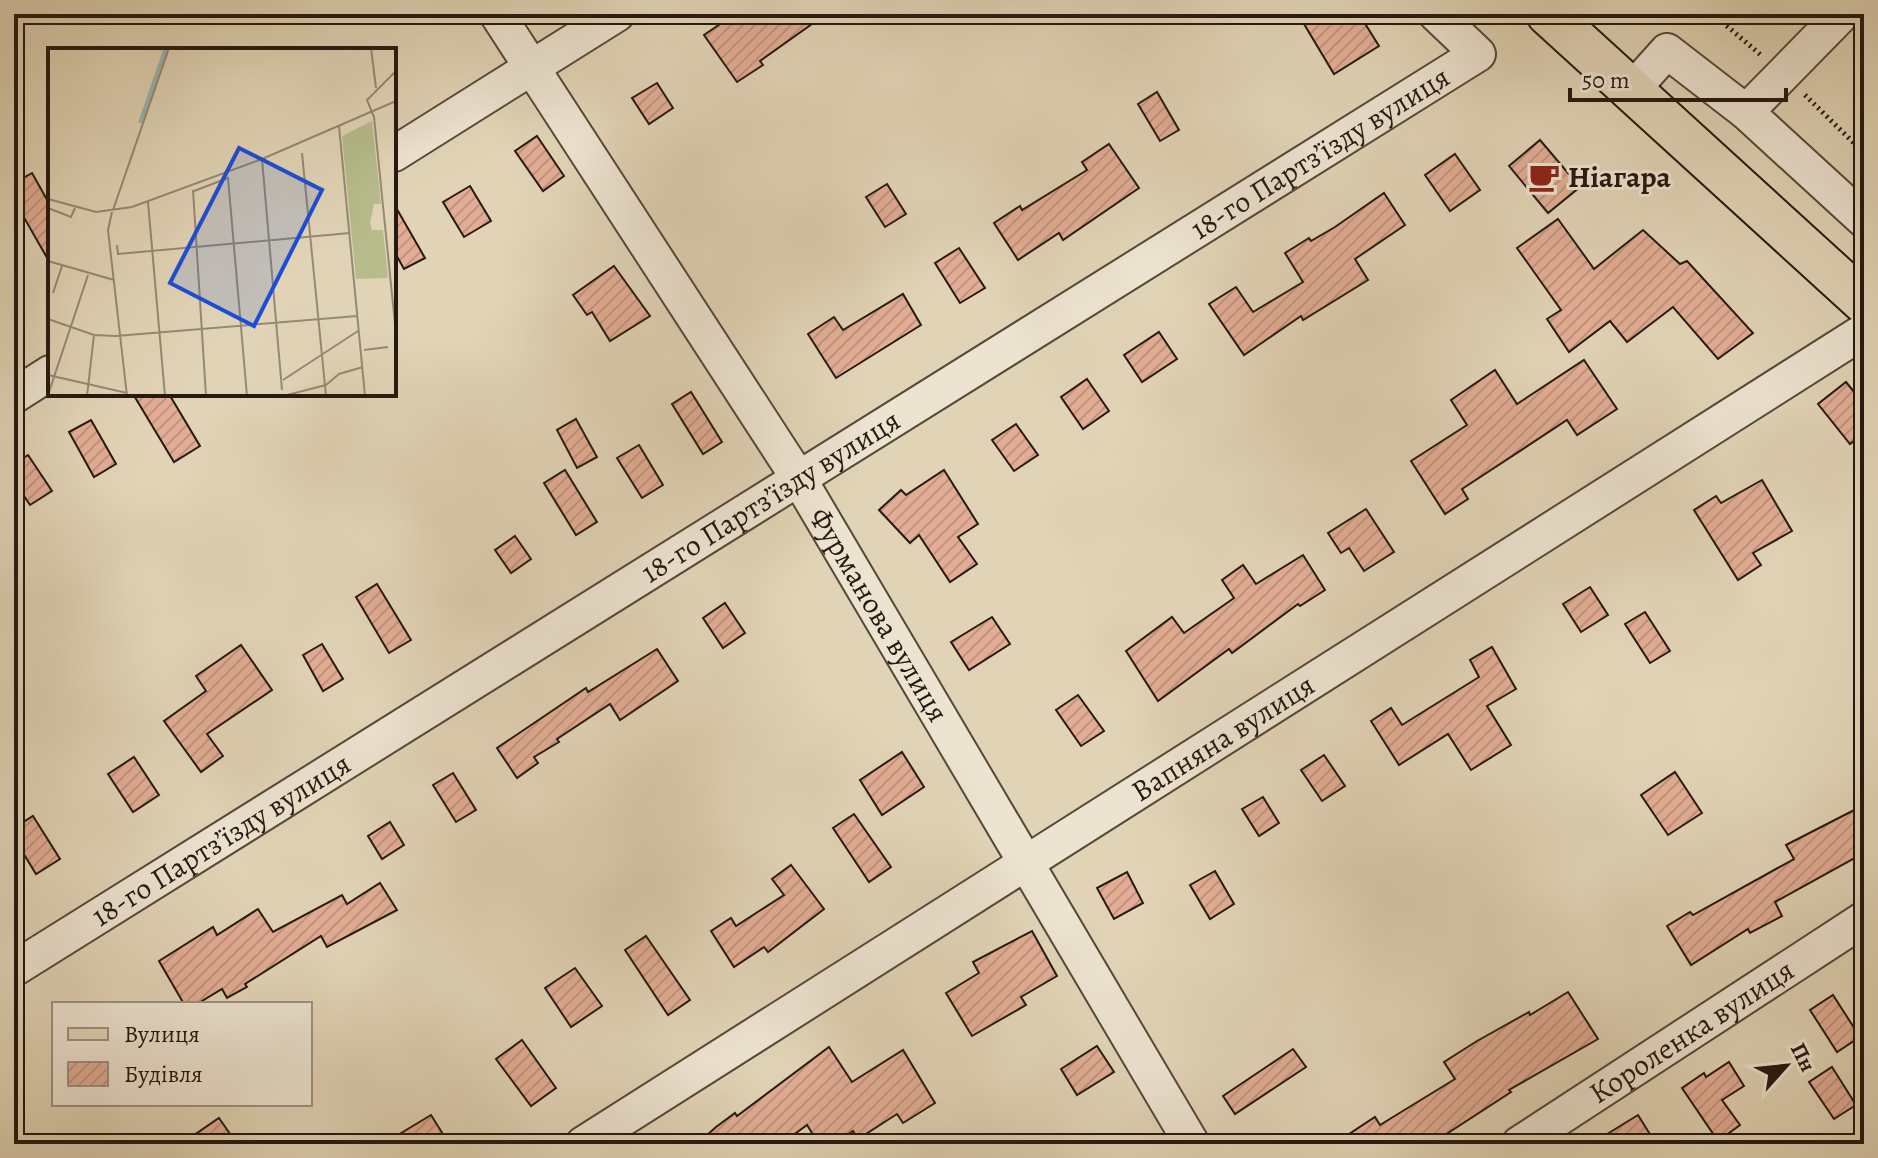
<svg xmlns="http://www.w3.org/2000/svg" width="1878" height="1158" font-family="Alegreya,serif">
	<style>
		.building { fill: url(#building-hatch); stroke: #261910; stroke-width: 2 }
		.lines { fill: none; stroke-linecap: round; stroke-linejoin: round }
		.minor-casing { stroke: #55483a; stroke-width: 38 }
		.major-casing { stroke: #261910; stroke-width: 46 }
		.path { stroke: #261910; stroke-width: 5; stroke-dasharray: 2 4; stroke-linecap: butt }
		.minor { stroke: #ece3d0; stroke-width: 34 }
		.major { stroke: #e1d4b6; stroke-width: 42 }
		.labels { text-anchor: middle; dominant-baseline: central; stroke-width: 6; stroke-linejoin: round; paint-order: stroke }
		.street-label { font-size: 30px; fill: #261910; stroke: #ece3d0 }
		.poi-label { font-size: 30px; font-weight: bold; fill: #261910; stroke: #ece3d0; text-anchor: start }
		.inset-river { fill: none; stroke: #95b7b4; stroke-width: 4 }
		.inset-road { fill: none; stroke: #968974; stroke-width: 2 }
		.view { fill: #1d4ed8; fill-opacity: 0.15; stroke: #1d4ed8; stroke-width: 4 }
		.inset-edge { fill: none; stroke: #261910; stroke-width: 4 }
	</style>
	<defs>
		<pattern id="building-hatch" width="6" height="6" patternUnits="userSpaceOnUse" patternTransform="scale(2)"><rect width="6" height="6" fill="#e2ad94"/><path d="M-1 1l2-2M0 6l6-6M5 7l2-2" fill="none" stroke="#c2947f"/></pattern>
	</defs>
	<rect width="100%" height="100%" fill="#e1d4b6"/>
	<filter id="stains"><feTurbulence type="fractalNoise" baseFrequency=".0025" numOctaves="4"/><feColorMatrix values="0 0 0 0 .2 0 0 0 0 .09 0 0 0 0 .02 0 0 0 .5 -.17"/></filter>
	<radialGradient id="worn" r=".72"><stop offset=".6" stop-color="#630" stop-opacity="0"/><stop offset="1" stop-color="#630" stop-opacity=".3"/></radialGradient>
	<!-- building -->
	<g class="building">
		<path d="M735,14H826L760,61L763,65L737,82L704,35Z"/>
		<path d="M1298,14H1359L1379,46L1334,74Z"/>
		<path d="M657,83L673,108L649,124L632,98Z"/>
		<path d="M1157,92L1179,130L1160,141L1138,104Z"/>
		<path d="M537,136L564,176L543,191L515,151Z"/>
		<path d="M1540,140L1580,187L1548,213L1509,166Z"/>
		<path d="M1109,144L1139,188L1063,240L1059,233L1018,260L994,223L1020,206L1022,210L1087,170L1082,162Z"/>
		<path d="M1455,154L1480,190L1450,211L1425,175Z"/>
		<path d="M32,173L50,205V263L14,200V183Z"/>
		<path d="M887,184L906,214L885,227L866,197Z"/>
		<path d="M470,186L491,221L464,237L443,202Z"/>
		<path d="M1384,193L1405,225L1355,259L1368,280L1303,320L1301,316L1244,355L1209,304L1236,287L1253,312L1303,282L1285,253L1309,238L1311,241L1335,227Z"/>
		<path d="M394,204L425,258L404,269L394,251Z"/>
		<path d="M1558,219L1594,269L1643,230L1680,264L1687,261L1753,333L1718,359L1673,307L1627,342L1610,321L1569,352L1547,319L1561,310L1517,248Z"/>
		<path d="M959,248L985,288L960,303L935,263Z"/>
		<path d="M614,266L650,316L610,341L592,312L587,315L573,295Z"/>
		<path d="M903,294L921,325L836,378L808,334L834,317L843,330Z"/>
		<path d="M1159,332L1177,359L1142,382L1124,355Z"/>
		<path d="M1584,360L1617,409L1577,435L1567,420L1462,489L1468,499L1445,514L1411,461L1467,425L1451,400L1495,370L1517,404Z"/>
		<path d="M1087,379L1109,411L1083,429L1061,397Z"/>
		<path d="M1846,382L1864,404V433L1850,444L1818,404Z"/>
		<path d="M691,392L722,442L703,454L672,404Z"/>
		<path d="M133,394H169L200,446L174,462Z"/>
		<path d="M576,419L597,457L577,468L557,430Z"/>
		<path d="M91,420L116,464L94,477L69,432Z"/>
		<path d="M1016,424L1038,455L1014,471L992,440Z"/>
		<path d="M639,445L663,485L642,498L617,458Z"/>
		<path d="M28,455L52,491L30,505L14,481V464Z"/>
		<path d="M565,470L597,522L576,535L544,483Z"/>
		<path d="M944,470L978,524L958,537L977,564L950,582L919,535L910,543L879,510L901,490L906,495Z"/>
		<path d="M1762,480L1792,531L1753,553L1761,565L1738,580L1694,510L1716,496L1721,503Z"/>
		<path d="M1366,509L1394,552L1364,571L1349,548L1341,553L1328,533Z"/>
		<path d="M515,536L531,559L511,573L495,550Z"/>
		<path d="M1303,555L1325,590L1300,606L1298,604L1232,653L1229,649L1158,701L1126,651L1172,617L1184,633L1234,598L1222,580L1243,565L1256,584Z"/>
		<path d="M377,584L411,640L389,653L356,597Z"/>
		<path d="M1590,587L1608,615L1581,632L1563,604Z"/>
		<path d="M725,603L745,633L723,648L703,618Z"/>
		<path d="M1645,612L1670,651L1650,663L1625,624Z"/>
		<path d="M992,617L1010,644L969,670L951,642Z"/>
		<path d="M322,644L343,679L323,691L303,655Z"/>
		<path d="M241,645L272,690L207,734L223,756L201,772L164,721L206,691L196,676Z"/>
		<path d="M1492,647L1516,689L1487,706L1511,745L1471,770L1448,734L1399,765L1371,721L1391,708L1402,725L1479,677L1470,660Z"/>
		<path d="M657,649L678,681L620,720L610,704L557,739L559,742L534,757L538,763L517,778L497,748L586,688L588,692Z"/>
		<path d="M1078,695L1104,731L1081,746L1056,710Z"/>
		<path d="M902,752L924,787L882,815L860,780Z"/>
		<path d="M1324,755L1345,786L1322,801L1301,770Z"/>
		<path d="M134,757L159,795L133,812L108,774Z"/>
		<path d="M1675,772L1702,813L1668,835L1641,795Z"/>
		<path d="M453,773L476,810L456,822L433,785Z"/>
		<path d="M1263,797L1279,823L1259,836L1242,809Z"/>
		<path d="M1864,805V853L1775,902L1782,916L1750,933L1748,929L1691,965L1667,926L1690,912L1693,915L1794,859L1786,845Z"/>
		<path d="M854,814L891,867L869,882L833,828Z"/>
		<path d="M33,816L60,859L36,874L14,838V828Z"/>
		<path d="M390,822L404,845L382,859L368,836Z"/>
		<path d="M791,865L824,909L768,952L764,947L734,967L711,931L731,918L736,926L784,895L772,879Z"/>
		<path d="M1215,871L1234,904L1210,919L1190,885Z"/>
		<path d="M1127,872L1143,903L1114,919L1097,888Z"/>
		<path d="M380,883L397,910L327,947L321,936L245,984L247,987L227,998L222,989L197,1004H184L159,961L213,927L217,935L258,909L273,932L342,895L347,904Z"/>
		<path d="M1032,931L1057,976L1021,997L1026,1005L972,1036L946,993L979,973L973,962Z"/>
		<path d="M646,936L690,1000L668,1015L625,950Z"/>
		<path d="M575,968L602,1006L571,1027L545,988Z"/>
		<path d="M1568,992L1598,1039L1509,1090L1511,1092L1431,1144H1334L1375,1117L1380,1125L1455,1079L1444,1062L1477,1041L1529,1012L1530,1015Z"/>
		<path d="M1833,995L1860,1037L1837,1052L1810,1010Z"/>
		<path d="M522,1040L556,1088L531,1106L496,1059Z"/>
		<path d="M1097,1046L1114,1072L1077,1095L1061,1069Z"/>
		<path d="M829,1047L852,1082L903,1050L935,1103L903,1123L897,1114L858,1139L853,1131L834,1144H819L807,1125L781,1144H697L716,1127L735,1113L737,1116Z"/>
		<path d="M1293,1049L1306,1067L1235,1114L1223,1096Z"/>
		<path d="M1729,1062L1744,1086L1722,1100L1740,1125L1718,1141L1682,1088L1704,1073L1706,1077Z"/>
		<path d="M1832,1067L1856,1105L1834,1119L1809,1082Z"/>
		<path d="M431,1115L449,1144H383Z"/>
		<path d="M1638,1115L1656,1144H1591Z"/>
		<path d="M219,1118L237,1144H181Z"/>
	</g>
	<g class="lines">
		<defs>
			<g id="minor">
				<path id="s1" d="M497,14L799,479L1192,1144"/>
				<path d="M1632,90L1667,51L1746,112L1864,220"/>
				<path d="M1746,112L1842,14"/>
				<path d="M394,154L617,14"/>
				<path d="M14,396L50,373"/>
				<path id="s2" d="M14,969L1478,54L1436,14"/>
				<path id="s3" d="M583,1144L1864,331"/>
				<path id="s4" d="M1519,1144L1864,919"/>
			</g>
			<path id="major" d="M1548,14L1864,302"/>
		</defs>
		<!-- minor casing -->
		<use href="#minor" class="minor-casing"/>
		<!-- major casing -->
		<use href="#major" class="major-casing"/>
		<!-- path -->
		<g class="path">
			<path d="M1713,14L1762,56"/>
			<path d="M1805,95L1864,153"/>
		</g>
		<!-- minor -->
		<use href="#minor" class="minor"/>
		<!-- major -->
		<use href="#major" class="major"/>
	</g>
	<!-- icons -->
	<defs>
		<symbol id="cafe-bare" viewBox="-9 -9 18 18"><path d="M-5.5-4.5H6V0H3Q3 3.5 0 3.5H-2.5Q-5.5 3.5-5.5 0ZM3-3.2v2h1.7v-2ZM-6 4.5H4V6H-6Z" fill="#8f2418" stroke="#ece3d0" stroke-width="2.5" paint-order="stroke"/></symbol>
	</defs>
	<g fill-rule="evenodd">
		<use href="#cafe-bare" x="1522" y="155" width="44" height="44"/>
	</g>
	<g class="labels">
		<!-- street labels -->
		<g class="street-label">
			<text stroke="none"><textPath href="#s2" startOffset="1540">18-го Партз’їзду вулиця</textPath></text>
			<text stroke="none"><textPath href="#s2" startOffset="892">18-го Партз’їзду вулиця</textPath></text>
			<text stroke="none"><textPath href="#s1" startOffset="712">Фурманова вулиця</textPath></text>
			<text stroke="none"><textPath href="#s3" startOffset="758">Вапняна вулиця</textPath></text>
			<text stroke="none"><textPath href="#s2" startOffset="244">18-го Партз’їзду вулиця</textPath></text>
			<text stroke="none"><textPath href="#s4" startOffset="206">Короленка вулиця</textPath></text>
		</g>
		<!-- poi labels -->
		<g class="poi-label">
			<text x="1568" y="177">Ніагара</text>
		</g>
	</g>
	<!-- overview -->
	<g transform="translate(48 48)">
		<rect width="348" height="348" fill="#e1d4b6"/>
		<path d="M324,73L333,156H326L322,175L324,182H335L340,230L308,231L294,88Z" fill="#b6bc8c"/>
		<path class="inset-river" d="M92,75L118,0"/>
		<path class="inset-road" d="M323,0L328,40M348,23L319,52L326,69L348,286M291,78L317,348M254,105L278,348M214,111L234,342M145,142L158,348M146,143L180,130L199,348M0,151L48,164L84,159L214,111L348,53M100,154L117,348M0,160L23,169L27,160M65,162L121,0M64,164L60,182L79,348M69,197L70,206L302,185M0,213L66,232M5,245L14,218M0,271L46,287L68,288L309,268M316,302L340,299M0,327L79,345M235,332L310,283M0,347L40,227M39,348L46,287M235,348L278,337L291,326L315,319"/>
		<path class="view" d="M191,100L274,142L206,278L122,235Z"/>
		<rect width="348" height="348" class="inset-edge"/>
	</g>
	<!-- margin -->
	<rect width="1878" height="1158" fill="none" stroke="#e1d4b6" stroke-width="48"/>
	<rect x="16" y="16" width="1846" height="1126" fill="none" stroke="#261910" stroke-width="4"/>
	<rect x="24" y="24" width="1830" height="1110" fill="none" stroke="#261910" stroke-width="2"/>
	<!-- legend -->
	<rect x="52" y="1002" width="260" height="104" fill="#ece3d0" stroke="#9d9283" stroke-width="2"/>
	<rect x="68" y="1028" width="40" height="12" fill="#e1d4b6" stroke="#9d9283" stroke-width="2"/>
	<text x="124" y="1042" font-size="24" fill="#261910">Вулиця</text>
	<rect x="68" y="1062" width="40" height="24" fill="url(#building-hatch)" stroke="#9d9283" stroke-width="2"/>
	<text x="124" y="1082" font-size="24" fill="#261910">Будівля</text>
	<!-- north arrow -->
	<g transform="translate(1786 1066) rotate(63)" stroke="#ece3d0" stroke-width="6" paint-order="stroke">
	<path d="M0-6L14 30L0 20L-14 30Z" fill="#261910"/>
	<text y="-12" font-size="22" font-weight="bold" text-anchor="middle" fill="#261910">Пн</text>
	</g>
	<!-- scale -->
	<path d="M1570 88v12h216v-12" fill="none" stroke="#261910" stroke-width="4"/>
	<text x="1582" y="88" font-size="24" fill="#261910" stroke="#ece3d0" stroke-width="6" paint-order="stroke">50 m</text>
	<rect width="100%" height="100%" filter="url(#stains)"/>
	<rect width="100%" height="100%" fill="url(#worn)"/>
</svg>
